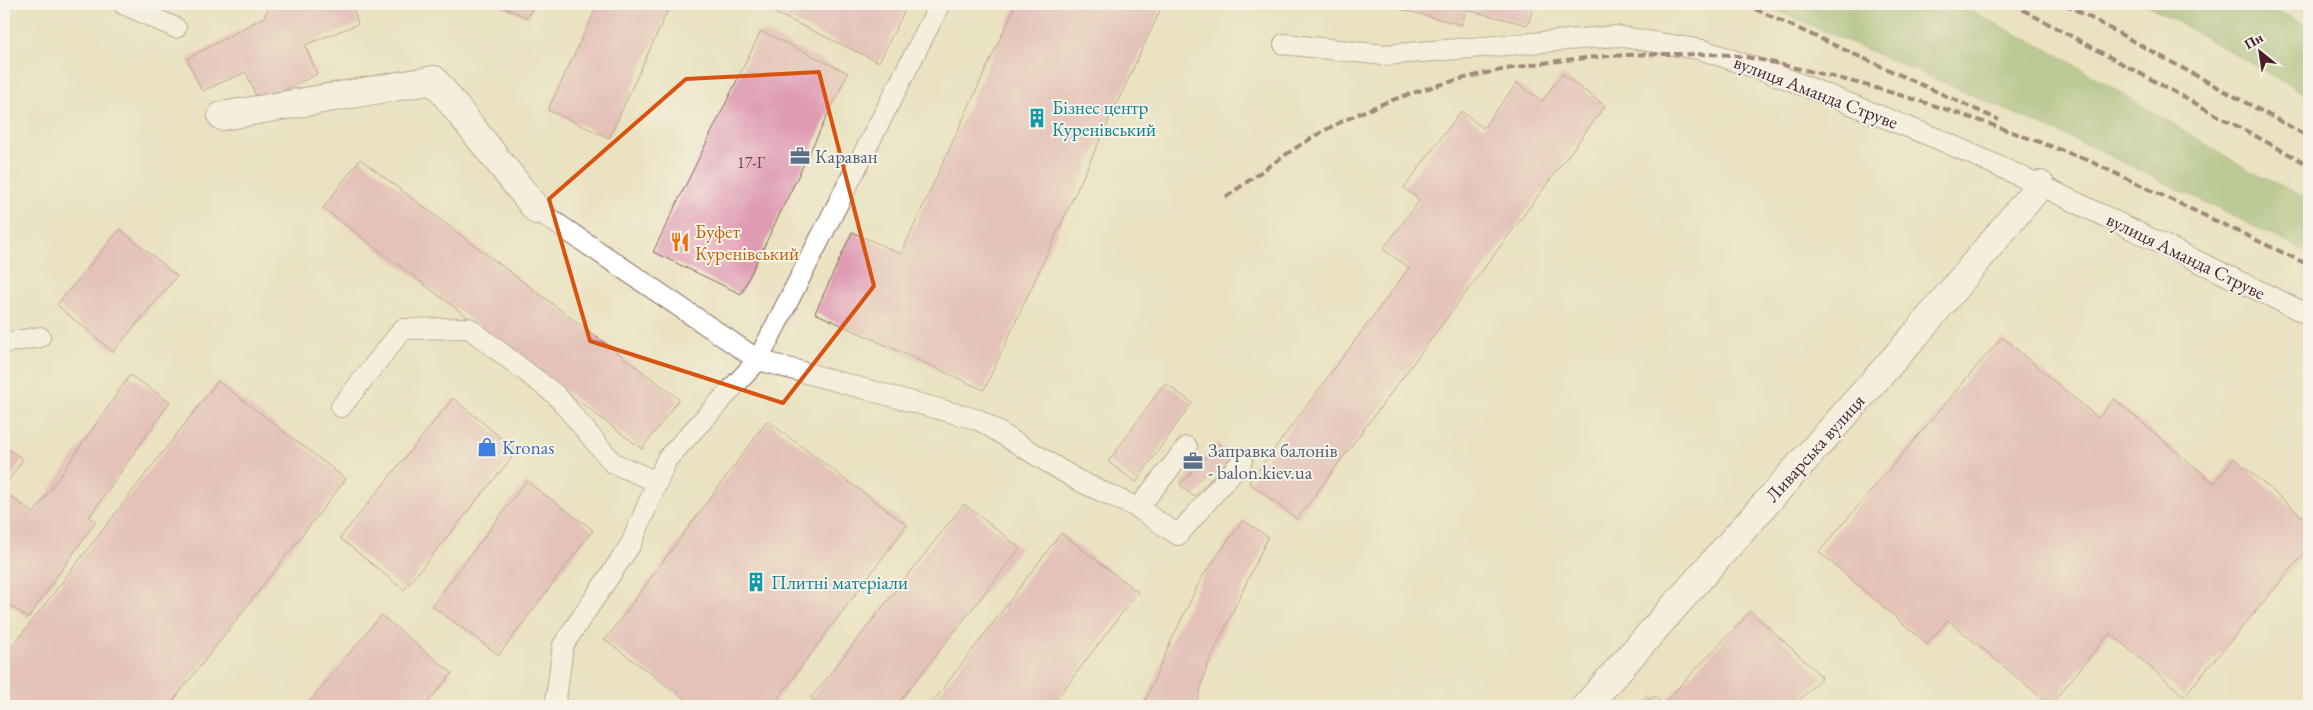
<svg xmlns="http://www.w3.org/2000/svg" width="2313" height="710" font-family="'EB Garamond',serif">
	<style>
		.forest { fill: #84ac62; stroke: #676646 }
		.building { fill: #df9bb2 }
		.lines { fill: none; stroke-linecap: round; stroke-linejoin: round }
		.service-casing { stroke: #82635f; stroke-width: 22 }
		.pedestrian-casing { stroke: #82635f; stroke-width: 30 }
		.minor-casing { stroke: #82635f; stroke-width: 30 }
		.service { stroke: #fff; stroke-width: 20 }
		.pedestrian { stroke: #fff; stroke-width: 28 }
		.minor { stroke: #fff; stroke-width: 28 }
		.rail { stroke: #4a1f2b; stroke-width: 4; stroke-dasharray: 8 4; stroke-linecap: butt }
		.marked { fill: none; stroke: #d8530f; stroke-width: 4; stroke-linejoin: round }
		.labels { text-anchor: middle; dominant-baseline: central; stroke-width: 4; stroke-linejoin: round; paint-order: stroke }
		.number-label { font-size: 16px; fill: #6f3e4d }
		.street-label { font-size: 19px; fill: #4a1f2b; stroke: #f7f3e8 }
		.culture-label { font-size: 19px; fill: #0d838f; stroke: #f7f3e8; text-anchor: start }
		.service-label { font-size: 19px; fill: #4e5e75; stroke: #f7f3e8; text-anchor: start }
		.food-label { font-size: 19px; fill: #c56008; stroke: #f7f3e8; text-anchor: start }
		.shop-label { font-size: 19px; fill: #366cbe; stroke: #f7f3e8; text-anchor: start }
	</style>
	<rect width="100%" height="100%" fill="#f7f3e8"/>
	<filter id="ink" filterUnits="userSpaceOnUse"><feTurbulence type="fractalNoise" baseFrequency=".02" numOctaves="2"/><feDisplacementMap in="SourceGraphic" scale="10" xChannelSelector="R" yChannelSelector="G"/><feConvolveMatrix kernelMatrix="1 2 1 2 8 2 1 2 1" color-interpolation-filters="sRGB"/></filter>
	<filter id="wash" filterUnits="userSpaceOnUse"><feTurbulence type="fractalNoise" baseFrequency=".0096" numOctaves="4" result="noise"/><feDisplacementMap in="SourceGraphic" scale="20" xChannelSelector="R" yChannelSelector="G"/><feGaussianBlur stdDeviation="1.12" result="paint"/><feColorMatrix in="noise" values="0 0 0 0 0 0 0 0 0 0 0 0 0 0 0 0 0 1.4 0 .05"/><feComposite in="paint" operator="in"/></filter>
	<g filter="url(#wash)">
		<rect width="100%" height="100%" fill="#eae2c0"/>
		<!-- forest -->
		<g class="forest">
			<path d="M1762,4H1956L2062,57L2252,172L2309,199V253L2094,148Z"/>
			<path d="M2146,4H2265L2309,27V96Z"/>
		</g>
		<g id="blocks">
			<!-- building -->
			<g class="building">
				<path d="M270,4H352L358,24L305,45L317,74L259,103L246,72L202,91L187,59L264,17Z"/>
				<path d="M495,4H534L528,18Z"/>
				<path d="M598,4H654L668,10L609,138L548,110Z"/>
				<path d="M756,4H908L879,62Z"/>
				<path d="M1016,4H1163L984,390L815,313L852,232L901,254Z"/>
				<path d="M1380,4H1534L1528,25L1466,10L1462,25Z"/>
				<path d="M761,31L848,73L741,294L653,252Z"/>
				<path d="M1562,74L1605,106L1297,519L1249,483L1409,268L1383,249L1420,200L1404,188L1461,111L1483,128L1517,83L1542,101Z"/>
				<path d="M360,159L679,399L642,449L323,208Z"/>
				<path d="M120,229L177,276L113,352L57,305Z"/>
				<path d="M2002,337L2098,418L2114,399L2214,483L2234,458L2309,522V548L2184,696L2110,633L2050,705L1948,620L1927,644L1819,552Z"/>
				<path d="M130,375L170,402L89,517L96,521L28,618L4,601V492L34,513Z"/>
				<path d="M218,381L346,479L169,706H4V657Z"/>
				<path d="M1165,383L1192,403L1136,482L1108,462Z"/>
				<path d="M453,398L517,451L404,590L340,538Z"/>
				<path d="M767,421L907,525L772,706H695L605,640Z"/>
				<path d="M1218,443L1232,456L1194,497L1180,485Z"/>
				<path d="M4,446L23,459L4,487Z"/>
				<path d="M526,481L593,530L499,655L432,606Z"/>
				<path d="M964,504L1020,548L896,706H821L811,698Z"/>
				<path d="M1243,520L1268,537L1207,666L1196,706H1143L1170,643L1202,577Z"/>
				<path d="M1061,533L1138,592L1051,706H930Z"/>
				<path d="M1751,611L1822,677L1794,706H1644L1654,696L1663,704Z"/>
				<path d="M381,615L452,673L425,706H306Z"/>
			</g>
		</g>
	</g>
	<g filter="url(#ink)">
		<use href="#blocks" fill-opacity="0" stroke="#82635f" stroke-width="1"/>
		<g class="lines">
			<defs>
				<g id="service">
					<path d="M123,4L176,28"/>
					<path d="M1284,44L1384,55L1617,36L1703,50L1785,78L1938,139L2040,185L2309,315"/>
					<path d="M537,210L758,360L979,420L1077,480L1138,508L1178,535L1242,461"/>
					<path d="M4,343L40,337"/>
					<path d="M341,407L403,329L469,328L556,395L613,463L657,482"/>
					<path d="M1138,508L1187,447"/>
					<path d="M555,706L563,645L631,544L667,459L758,360L940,4"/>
				</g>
				<path id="pedestrian" d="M222,116L434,80L537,210"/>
				<path id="minor" d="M1586,706L1917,333L2040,185"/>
			</defs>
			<!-- service casing -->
			<use href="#service" class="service-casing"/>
			<!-- pedestrian casing -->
			<use href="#pedestrian" class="pedestrian-casing"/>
			<!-- minor casing -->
			<use href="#minor" class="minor-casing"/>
			<!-- service -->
			<use href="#service" class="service"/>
			<!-- pedestrian -->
			<use href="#pedestrian" class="pedestrian"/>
			<!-- minor -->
			<use href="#minor" class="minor"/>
			<!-- rail -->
			<g class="rail">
				<path d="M1744,4L1999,120"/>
				<path d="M2012,4L2309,165"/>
				<path d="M2065,4L2309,137"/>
				<path d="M2081,157L2309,265"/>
				<path d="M1226,197C1261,172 1295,146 1333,126C1434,74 1565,53 1679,54C1698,55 1719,53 1738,56C1762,59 1786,66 1809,71C1905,93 1996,125 2087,160"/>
			</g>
		</g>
	</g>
	<!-- marked area -->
	<path d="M0 0H2313V710H0ZM819,72L874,286L783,403L590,341L549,199L686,79Z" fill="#eae2c0" fill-opacity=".55" fill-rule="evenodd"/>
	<path class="marked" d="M819,72L874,286L783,403L590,341L549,199L686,79Z"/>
	<!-- icons -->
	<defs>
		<symbol id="building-bare" viewBox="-9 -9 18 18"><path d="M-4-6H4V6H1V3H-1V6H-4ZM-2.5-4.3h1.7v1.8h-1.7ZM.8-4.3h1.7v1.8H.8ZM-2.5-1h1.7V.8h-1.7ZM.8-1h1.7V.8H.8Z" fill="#0f9aa8" stroke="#f7f3e8" stroke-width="2.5" paint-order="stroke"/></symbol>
		<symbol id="office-bare" viewBox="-9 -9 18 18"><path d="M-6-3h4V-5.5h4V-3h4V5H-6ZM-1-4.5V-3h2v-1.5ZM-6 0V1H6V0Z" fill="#5c6f8a" stroke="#f7f3e8" stroke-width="2.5" paint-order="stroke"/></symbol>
		<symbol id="restaurant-bare" viewBox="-9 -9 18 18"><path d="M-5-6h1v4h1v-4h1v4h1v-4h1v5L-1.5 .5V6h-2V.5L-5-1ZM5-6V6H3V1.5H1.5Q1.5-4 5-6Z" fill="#e8710a" stroke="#f7f3e8" stroke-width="2.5" paint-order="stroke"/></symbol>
		<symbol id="shop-bare" viewBox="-9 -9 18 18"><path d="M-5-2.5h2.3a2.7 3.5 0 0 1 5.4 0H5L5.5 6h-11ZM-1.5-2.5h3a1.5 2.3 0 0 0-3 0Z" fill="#3f7fe0" stroke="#f7f3e8" stroke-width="2.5" paint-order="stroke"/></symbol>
	</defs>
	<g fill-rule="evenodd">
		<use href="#building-bare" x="1023" y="104" width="28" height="28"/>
		<use href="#office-bare" x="786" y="142" width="28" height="28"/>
		<use href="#restaurant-bare" x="666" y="228" width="28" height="28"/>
		<use href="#shop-bare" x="473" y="433" width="28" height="28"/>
		<use href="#office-bare" x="1179" y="447" width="28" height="28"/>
		<use href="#building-bare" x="742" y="568" width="28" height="28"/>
	</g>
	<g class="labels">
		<!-- number labels -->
		<g class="number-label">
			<text x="751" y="162">17-Г</text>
		</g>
		<!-- street labels -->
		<g class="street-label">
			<text transform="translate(1816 92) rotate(21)">вулиця Аманда Струве</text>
			<text transform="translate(2186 256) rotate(26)">вулиця Аманда Струве</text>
			<text transform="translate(1815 448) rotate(-48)">Ливарська вулиця</text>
		</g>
		<!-- culture labels -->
		<g class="culture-label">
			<text x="1052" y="107">Бізнес центр<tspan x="1052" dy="22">Куренівський</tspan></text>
			<text x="771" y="582">Плитні матеріали</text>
		</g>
		<!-- service labels -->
		<g class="service-label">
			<text x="815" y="156">Караван</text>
			<text x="1208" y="450">Заправка балонів<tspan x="1208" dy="22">- balon.kiev.ua</tspan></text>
		</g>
		<!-- food labels -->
		<g class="food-label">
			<text x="695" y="231">Буфет<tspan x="695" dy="22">Куренівський</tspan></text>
		</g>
		<!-- shop labels -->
		<g class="shop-label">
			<text x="502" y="447">Kronas</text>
		</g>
	</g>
	<!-- margin -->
	<rect width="2313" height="710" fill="none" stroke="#f7f3e8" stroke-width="20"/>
	<!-- north arrow -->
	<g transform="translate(2260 52) rotate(330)" stroke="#f7f3e8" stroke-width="4" paint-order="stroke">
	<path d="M0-4L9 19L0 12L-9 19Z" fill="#4a1f2b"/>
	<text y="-8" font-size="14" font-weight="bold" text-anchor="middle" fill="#4a1f2b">Пн</text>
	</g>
</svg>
